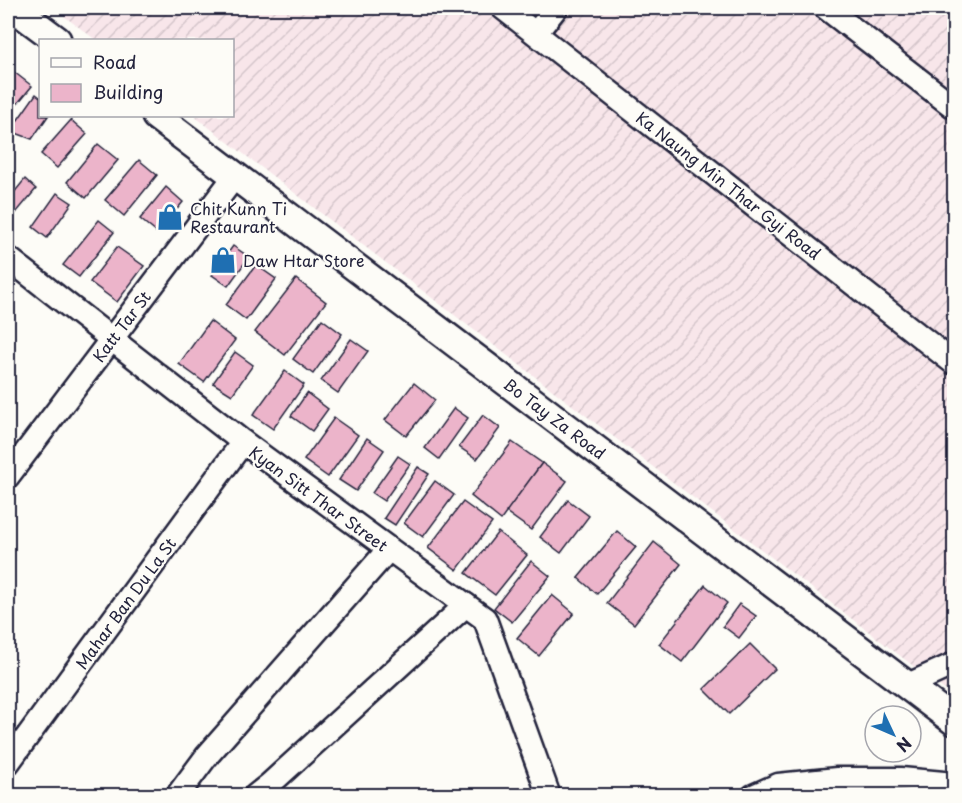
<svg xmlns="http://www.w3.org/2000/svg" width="962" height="803" font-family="'Playpen Sans',sans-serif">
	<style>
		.industrial { fill: url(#industrial-furrows) }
		.building { fill: #ecb4ca; stroke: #22223b; stroke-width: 1.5 }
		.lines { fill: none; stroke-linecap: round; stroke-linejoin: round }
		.minor-casing { stroke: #22223b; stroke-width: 27 }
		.major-casing { stroke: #22223b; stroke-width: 32 }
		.minor { stroke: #fdfcf7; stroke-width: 22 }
		.major { stroke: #fdfcf7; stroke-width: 27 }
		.labels { text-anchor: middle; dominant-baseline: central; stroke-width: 4.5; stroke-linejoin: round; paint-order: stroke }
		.street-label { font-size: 16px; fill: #22223b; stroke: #fdfcf7 }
		.poi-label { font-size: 16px; fill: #22223b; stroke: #fdfcf7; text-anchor: start }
	</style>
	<defs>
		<pattern id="industrial-furrows" width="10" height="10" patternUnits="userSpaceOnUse" patternTransform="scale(1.5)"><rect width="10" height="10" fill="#f8e6ea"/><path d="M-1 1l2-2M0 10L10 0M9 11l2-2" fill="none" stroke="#d4c5ca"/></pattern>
	</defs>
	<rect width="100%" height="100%" fill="#fdfcf7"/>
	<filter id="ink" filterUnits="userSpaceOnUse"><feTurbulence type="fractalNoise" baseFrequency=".0167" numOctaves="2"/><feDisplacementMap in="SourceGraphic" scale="12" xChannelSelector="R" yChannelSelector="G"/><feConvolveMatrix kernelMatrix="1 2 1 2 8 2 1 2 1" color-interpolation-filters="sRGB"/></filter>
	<g filter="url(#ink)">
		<!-- industrial -->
		<path class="industrial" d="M53,8H954V697L194,116H232V40H96Z"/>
		<!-- building -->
		<g class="building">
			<path d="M14,72L32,86L8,115V80Z"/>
			<path d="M36,94L40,97V116H48L32,139L10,131Z"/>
			<path d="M71,120L87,134L57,168L41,154Z"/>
			<path d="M98,144L118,160L86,198L67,182Z"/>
			<path d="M139,160L157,175L124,216L105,200Z"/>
			<path d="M25,179L36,189L11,219L8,216V200Z"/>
			<path d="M166,187L183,202L157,233L140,219Z"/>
			<path d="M57,193L72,203L47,238L33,227Z"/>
			<path d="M99,220L114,232L79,277L63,265Z"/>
			<path d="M233,246L249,257L228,286L212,275Z"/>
			<path d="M117,247L144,266L117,302L90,282Z"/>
			<path d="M256,265L276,279L246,320L226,305Z"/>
			<path d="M296,279L326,302L285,355L255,332Z"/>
			<path d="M322,319L342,334L313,374L293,359Z"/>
			<path d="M210,321L235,340L204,382L179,364Z"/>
			<path d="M351,339L368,351L338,393L321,381Z"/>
			<path d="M235,352L253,365L232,395L213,383Z"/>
			<path d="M285,371L304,385L273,429L253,415Z"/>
			<path d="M414,383L435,400L406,436L385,420Z"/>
			<path d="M307,393L328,409L312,431L291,416Z"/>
			<path d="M454,408L468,418L439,459L425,448Z"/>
			<path d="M483,415L500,428L477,459L459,447Z"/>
			<path d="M334,418L358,435L328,477L304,460Z"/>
			<path d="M367,438L384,450L356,491L339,480Z"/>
			<path d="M512,442L542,463L501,520L471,496Z"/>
			<path d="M398,456L410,464L384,501L372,493Z"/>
			<path d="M542,463L567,481L531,530L506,512Z"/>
			<path d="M418,467L429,474L395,525L384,518Z"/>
			<path d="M435,481L454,495L423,537L404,523Z"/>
			<path d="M568,500L589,516L561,553L540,537Z"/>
			<path d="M463,502L492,523L457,570L428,548Z"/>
			<path d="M617,531L636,547L597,594L578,578Z"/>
			<path d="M498,532L527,555L495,595L466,573Z"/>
			<path d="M654,542L681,564L634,624L607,603Z"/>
			<path d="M531,561L550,576L512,622L494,608Z"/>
			<path d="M705,585L727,603L682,662L659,644Z"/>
			<path d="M552,595L574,613L539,656L517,638Z"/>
			<path d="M739,604L756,616L739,638L723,626Z"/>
			<path d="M750,644L775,669L729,714L704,689Z"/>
		</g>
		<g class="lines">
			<defs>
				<g id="minor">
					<path d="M503,8L954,363"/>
					<path d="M826,8L954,107"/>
					<path d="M536,33L556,8"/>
					<path d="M8,258L243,442L485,619L549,796"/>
					<path d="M8,476L235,176"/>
					<path d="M908,685L954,664"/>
					<path d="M8,763L243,442"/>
					<path d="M177,796L206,757L389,549"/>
					<path d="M255,796L270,784L466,605"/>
					<path d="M753,796L778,785L837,779H901L954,784"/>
				</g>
				<g id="major">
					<path d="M14,8L57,40"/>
					<path d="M156,116L954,721"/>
				</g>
			</defs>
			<!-- minor casing -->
			<use href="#minor" class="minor-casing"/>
			<!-- major casing -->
			<use href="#major" class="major-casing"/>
			<!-- minor -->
			<use href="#minor" class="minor"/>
			<!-- major -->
			<use href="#major" class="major"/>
		</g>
	</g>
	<!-- icons -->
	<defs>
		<symbol id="shop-bare" viewBox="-9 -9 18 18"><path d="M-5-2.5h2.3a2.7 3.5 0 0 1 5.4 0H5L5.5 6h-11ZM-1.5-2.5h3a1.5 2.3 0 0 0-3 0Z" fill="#1f6fb2" stroke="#fdfcf7" stroke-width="2.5" paint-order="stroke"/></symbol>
	</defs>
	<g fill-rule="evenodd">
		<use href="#shop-bare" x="151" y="198" width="38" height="38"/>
		<use href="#shop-bare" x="204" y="241" width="38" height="38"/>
	</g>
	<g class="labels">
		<!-- street labels -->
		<g class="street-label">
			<text transform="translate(729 185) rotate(38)">Ka Naung Min Thar Gyi Road</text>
			<text transform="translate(121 326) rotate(-53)">Katt Tar St</text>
			<text transform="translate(555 418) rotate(37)">Bo Tay Za Road</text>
			<text transform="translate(319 498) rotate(36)">Kyan Sitt Thar Street</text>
			<text transform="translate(125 603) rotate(-54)">Mahar Ban Du La St</text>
		</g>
		<!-- poi labels -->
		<g class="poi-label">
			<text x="190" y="208">Chit Kunn Ti<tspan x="190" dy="18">Restaurant</tspan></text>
			<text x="243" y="260">Daw Htar Store</text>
		</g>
	</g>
	<!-- margin -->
	<rect width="962" height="803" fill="none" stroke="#fdfcf7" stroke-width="30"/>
	<rect x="15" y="15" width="932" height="773" fill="none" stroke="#22223b" stroke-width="2" filter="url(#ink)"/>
	<!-- legend -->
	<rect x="39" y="39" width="195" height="78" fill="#fdfcf7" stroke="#a5a5ac" stroke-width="1.5"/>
	<rect x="51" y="58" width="30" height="9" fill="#fdfcf7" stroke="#a5a5ac" stroke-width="1.5"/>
	<text x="93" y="69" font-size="18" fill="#22223b">Road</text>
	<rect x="51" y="84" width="30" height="18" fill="#ecb4ca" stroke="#a5a5ac" stroke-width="1.5"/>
	<text x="93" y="99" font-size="18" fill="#22223b">Building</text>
	<!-- north arrow -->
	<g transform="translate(893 734) rotate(134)"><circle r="28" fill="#fdfcf7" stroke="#a5a5ac" stroke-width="1.5"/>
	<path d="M0-4.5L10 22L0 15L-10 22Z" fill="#1f6fb2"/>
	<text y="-9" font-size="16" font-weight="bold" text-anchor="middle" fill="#22223b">N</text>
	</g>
</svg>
